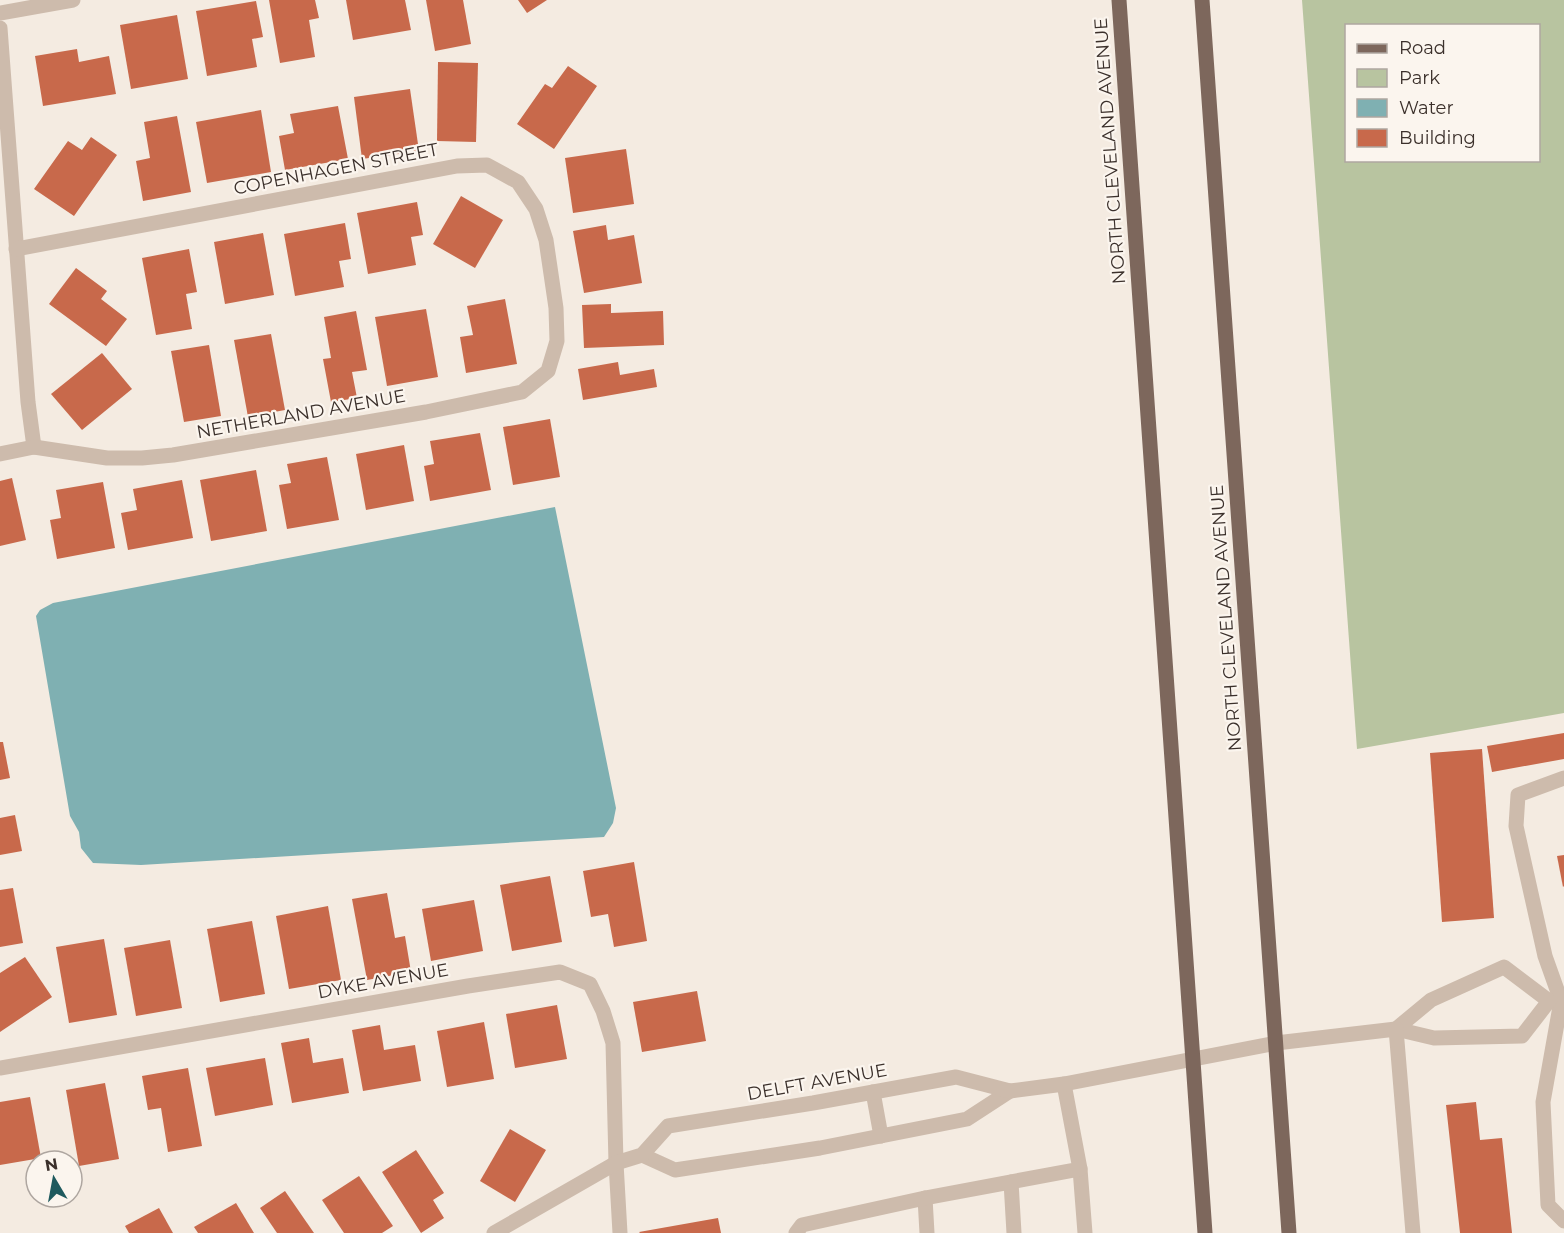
<svg xmlns="http://www.w3.org/2000/svg" width="1564" height="1233" font-family="Montserrat,sans-serif">
	<style>
		.green { fill: #b8c4a0; fill-rule: evenodd }
		.water { fill: #7fb0b2 }
		.building { fill: #c8694b }
		.lines { fill: none; stroke-linecap: round; stroke-linejoin: round }
		.lane { stroke: #cdbbac; stroke-width: 15 }
		.street { stroke: #cdbbac; stroke-width: 15 }
		.primary { stroke: #7d675c; stroke-width: 15 }
		.labels { text-anchor: middle; dominant-baseline: central; stroke-width: 4.5; stroke-linejoin: round; paint-order: stroke }
		.street-label { font-size: 18px; fill: #3b302b; stroke: #fbf5ee }
	</style>
	<rect width="100%" height="100%" fill="#f4ebe1"/>
	<!-- green -->
	<path class="green" d="M1302,0H1564V713L1357,749ZM1346,26H1538V160H1346Z"/>
	<!-- water -->
	<path class="water" d="M555,507L616,808L613,823L604,837L141,865L93,863L81,848L79,832L70,816L36,616L40,610L53,603Z"/>
	<!-- building -->
	<g class="building">
		<path d="M269,0H315L319,18L309,20L315,57L280,63Z"/>
		<path d="M346,0H405L411,30L353,40Z"/>
		<path d="M426,0H463L471,44L435,51Z"/>
		<path d="M518,0H547L527,13Z"/>
		<path d="M256,1L263,37L252,39L257,67L207,76L196,11Z"/>
		<path d="M177,15L188,79L131,89L120,25Z"/>
		<path d="M77,49L79,62L109,56L116,94L43,106L35,56Z"/>
		<path d="M438,62L478,63L476,142L437,141Z"/>
		<path d="M568,66L597,86L554,149L517,124L545,84L552,88Z"/>
		<path d="M410,89L419,151L362,159L354,97Z"/>
		<path d="M338,106L348,159L285,170L279,136L294,133L290,114Z"/>
		<path d="M261,110L271,172L207,183L196,122Z"/>
		<path d="M177,116L191,192L143,201L136,161L150,158L144,122Z"/>
		<path d="M91,137L117,155L74,216L34,189L68,141L82,150Z"/>
		<path d="M626,149L634,204L573,213L565,158Z"/>
		<path d="M461,196L503,220L475,268L433,244Z"/>
		<path d="M417,202L423,235L411,237L416,265L368,274L357,213Z"/>
		<path d="M345,223L351,259L339,261L344,287L295,296L284,234Z"/>
		<path d="M606,225L608,240L634,235L642,283L584,293L573,231Z"/>
		<path d="M263,233L274,295L225,304L214,242Z"/>
		<path d="M189,249L197,292L186,294L192,329L156,335L142,258Z"/>
		<path d="M76,268L107,291L101,299L127,319L106,346L49,304Z"/>
		<path d="M505,299L517,364L466,373L460,337L473,335L467,306Z"/>
		<path d="M611,304V313L663,311L664,345L584,348L582,305Z"/>
		<path d="M426,309L438,377L387,386L375,317Z"/>
		<path d="M356,311L367,370L352,372L357,398L331,402L323,359L331,358L324,317Z"/>
		<path d="M271,334L285,410L248,417L234,340Z"/>
		<path d="M209,345L221,416L184,422L171,351Z"/>
		<path d="M102,353L132,389L82,430L51,394Z"/>
		<path d="M618,362L620,375L654,369L657,387L583,400L578,369Z"/>
		<path d="M550,419L560,477L513,485L503,427Z"/>
		<path d="M480,433L491,490L430,501L424,466L434,464L430,441Z"/>
		<path d="M404,445L414,501L366,510L356,454Z"/>
		<path d="M327,457L339,520L287,529L279,485L291,483L287,464Z"/>
		<path d="M256,470L267,531L211,541L200,480Z"/>
		<path d="M12,478L26,540L0,546V481Z"/>
		<path d="M182,480L193,538L128,550L121,513L137,510L133,489Z"/>
		<path d="M103,482L115,548L57,559L50,520L61,518L56,490Z"/>
		<path d="M1564,733V759L1492,772L1487,746Z"/>
		<path d="M0,742H3L10,778L0,780Z"/>
		<path d="M1482,749L1494,918L1442,922L1430,753Z"/>
		<path d="M15,815L22,851L0,855V818Z"/>
		<path d="M1564,855V886L1563,887L1557,856Z"/>
		<path d="M634,862L647,941L614,947L608,914L591,917L583,871Z"/>
		<path d="M550,876L562,942L512,951L500,885Z"/>
		<path d="M13,888L23,943L0,947V890Z"/>
		<path d="M387,893L395,938L405,936L411,972L367,980L352,899Z"/>
		<path d="M474,900L483,951L431,961L422,909Z"/>
		<path d="M328,906L341,980L289,989L276,916Z"/>
		<path d="M252,921L265,994L220,1002L207,929Z"/>
		<path d="M104,939L117,1015L69,1023L56,947Z"/>
		<path d="M170,940L182,1008L136,1016L124,948Z"/>
		<path d="M25,957L52,997L0,1032V973Z"/>
		<path d="M697,991L706,1041L642,1052L633,1002Z"/>
		<path d="M557,1005L567,1059L515,1068L506,1014Z"/>
		<path d="M484,1022L494,1079L447,1087L437,1031Z"/>
		<path d="M380,1025L384,1050L415,1045L421,1081L363,1091L352,1030Z"/>
		<path d="M309,1038L313,1063L343,1058L349,1093L292,1103L281,1043Z"/>
		<path d="M265,1058L273,1105L215,1116L206,1068Z"/>
		<path d="M188,1068L202,1146L168,1152L161,1108L148,1110L142,1076Z"/>
		<path d="M105,1083L119,1159L79,1166L66,1090Z"/>
		<path d="M30,1097L41,1158L0,1165V1102Z"/>
		<path d="M1476,1102L1480,1140L1502,1138L1512,1233H1460L1446,1105Z"/>
		<path d="M510,1129L546,1150L515,1202L480,1181Z"/>
		<path d="M416,1150L444,1193L433,1200L444,1218L421,1233L382,1172Z"/>
		<path d="M359,1176L393,1226L382,1233H344L322,1200Z"/>
		<path d="M285,1191L314,1233H277L260,1208Z"/>
		<path d="M236,1203L254,1233H198L194,1227Z"/>
		<path d="M159,1208L173,1233H129L125,1226Z"/>
		<path d="M718,1218L721,1233H640L639,1232Z"/>
	</g>
	<g class="lines">
		<!-- lane -->
		<g class="lane">
			<path d="M1564,778L1518,795L1516,826L1545,956L1561,1001L1543,1102L1548,1205L1564,1221"/>
			<path d="M1504,967L1549,1001L1522,1036L1434,1038L1396,1029L1431,1000Z"/>
			<path d="M1276,1043L1396,1029L1413,1233"/>
			<path d="M1080,1169L1085,1233"/>
			<path d="M1011,1182L1014,1233"/>
			<path d="M925,1198L927,1233"/>
			<path d="M796,1233L802,1225L925,1198L1080,1169L1064,1084"/>
		</g>
		<!-- street -->
		<g class="street">
			<path d="M0,13L73,0"/>
			<path d="M0,28L28,402L34,447"/>
			<path d="M0,454L34,447L107,458H142L173,455L426,412L522,392L548,371L557,341L556,308L546,240L536,209L518,182L487,165L457,166L16,249"/>
			<path d="M0,1068L468,986L560,972L590,984L603,1011L613,1043L616,1163L620,1233"/>
			<path d="M873,1092L881,1136"/>
			<path d="M642,1155L675,1170L820,1148L967,1119L1010,1091"/>
			<path d="M494,1233L616,1163L642,1155L668,1126L813,1103L956,1077L1010,1091L1064,1084L1276,1043"/>
		</g>
		<!-- primary -->
		<g class="primary">
			<path d="M1119,0L1205,1233"/>
			<path d="M1202,0L1289,1233"/>
		</g>
	</g>
	<g class="labels">
		<!-- street labels -->
		<g class="street-label">
			<text transform="translate(1110 151) rotate(-94)">NORTH CLEVELAND AVENUE</text>
			<text transform="translate(336 169) rotate(-11)">COPENHAGEN STREET</text>
			<text transform="translate(301 414) rotate(-10)">NETHERLAND AVENUE</text>
			<text transform="translate(1226 618) rotate(-94)">NORTH CLEVELAND AVENUE</text>
			<text transform="translate(383 981) rotate(-10)">DYKE AVENUE</text>
			<text transform="translate(817 1082) rotate(-10)">DELFT AVENUE</text>
		</g>
	</g>
	<!-- legend -->
	<rect x="1345" y="24" width="195" height="138" fill="#fbf5ee" stroke="#aea6a0" stroke-width="1.5"/>
	<rect x="1357" y="44" width="30" height="9" fill="#7d675c" stroke="#aea6a0" stroke-width="1.5"/>
	<text x="1399" y="54" font-size="18" fill="#3b302b">Road</text>
	<rect x="1357" y="69" width="30" height="18" fill="#b8c4a0" stroke="#aea6a0" stroke-width="1.5"/>
	<text x="1399" y="84" font-size="18" fill="#3b302b">Park</text>
	<rect x="1357" y="99" width="30" height="18" fill="#7fb0b2" stroke="#aea6a0" stroke-width="1.5"/>
	<text x="1399" y="114" font-size="18" fill="#3b302b">Water</text>
	<rect x="1357" y="129" width="30" height="18" fill="#c8694b" stroke="#aea6a0" stroke-width="1.5"/>
	<text x="1399" y="144" font-size="18" fill="#3b302b">Building</text>
	<!-- north arrow -->
	<g transform="translate(54 1179) rotate(350)"><circle r="28" fill="#fbf5ee" stroke="#aea6a0" stroke-width="1.5"/>
	<path d="M0-4.5L10 22L0 15L-10 22Z" fill="#1f5a5e"/>
	<text y="-9" font-size="16" font-weight="bold" text-anchor="middle" fill="#3b302b">N</text>
	</g>
</svg>
